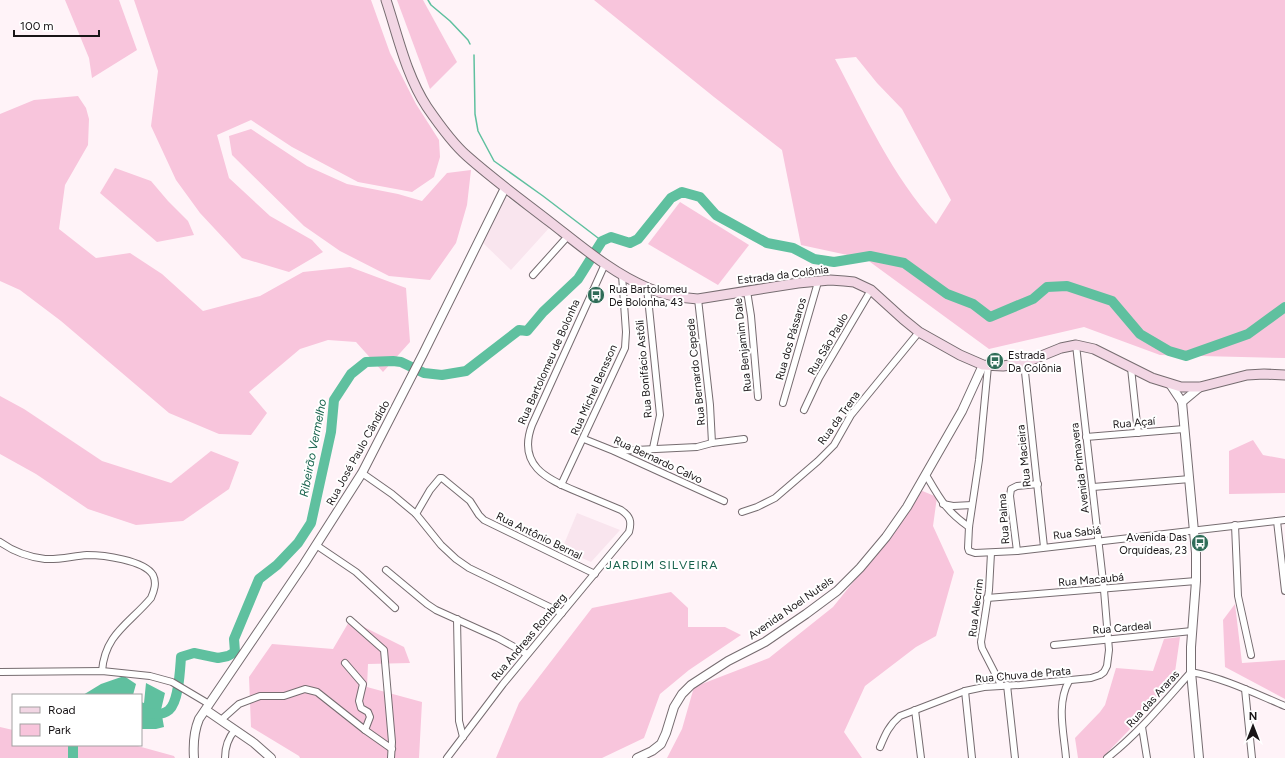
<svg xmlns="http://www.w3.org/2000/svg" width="1285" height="758" font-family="Figtree,sans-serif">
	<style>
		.built { fill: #f9e5ee }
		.green { fill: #f8c5dc; fill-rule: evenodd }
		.water { fill: #5fc09f }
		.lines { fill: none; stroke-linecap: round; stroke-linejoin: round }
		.stream { stroke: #5fc09f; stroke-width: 1.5 }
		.river { stroke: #5fc09f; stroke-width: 10 }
		.minor-casing { stroke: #766c70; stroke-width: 8 }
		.tertiary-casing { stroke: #766c70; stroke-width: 10 }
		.secondary-casing { stroke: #766c70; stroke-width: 11 }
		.minor { stroke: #fff; stroke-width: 6 }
		.tertiary { stroke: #fff; stroke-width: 8 }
		.secondary { stroke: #f2d6e4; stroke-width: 9 }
		.labels { text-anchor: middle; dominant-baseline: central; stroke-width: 4; stroke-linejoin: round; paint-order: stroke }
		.street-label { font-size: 11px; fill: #191517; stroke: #fff }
		.poi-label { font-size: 11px; fill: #191517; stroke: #fff; text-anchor: start }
		.water-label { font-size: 12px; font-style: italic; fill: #18634d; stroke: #fff }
		.neighbourhood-label { font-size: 12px; letter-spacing: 1px; fill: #16614b; stroke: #fff }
	</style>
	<rect width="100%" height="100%" fill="#fff3f8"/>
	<!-- built -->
	<g class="built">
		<path d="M505,196L550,227L511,270L482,242Z"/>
		<path d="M577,513L620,530L591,562L562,549Z"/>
	</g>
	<!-- green -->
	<g class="green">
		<path d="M65,0H119L137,50L92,78L89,58Z"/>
		<path d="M134,0H371L390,53L416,104L439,140L440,157L434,177L412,192L358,182L292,147L251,120L217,135L229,178L270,216L312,240L323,252L289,272L242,258L200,213L176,180L151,126L158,71Z"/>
		<path d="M397,0H423L457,62L430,89Z"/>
		<path d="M594,0H1285V358L1160,355L1084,327L989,349L866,259L801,245L782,150L714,97ZM856,57L877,83L902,109L951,200L936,224C892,176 865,115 835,59Z"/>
		<path d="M78,96L86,108L89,119L88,145L65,185L59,229L96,258L130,253L162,274L203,311L260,296L303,272L350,267L406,288L410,342L383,372L356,342L328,340L300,349L249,392L267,413L251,435L219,434L169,413L61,321L20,290L0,281V114L34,100Z"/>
		<path d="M251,129L307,166L347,184L398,194L422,201L447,173L471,170L467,205L456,243L430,280L389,276L340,251L304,226L232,155L229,136Z"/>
		<path d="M115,168L151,181L168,201L188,221L194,235L157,242L100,193Z"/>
		<path d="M680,202L749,245L718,285L648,244Z"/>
		<path d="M0,396L24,409L102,461L171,483L211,451L239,462L229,489L183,521L136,525L88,509L36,474L0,454Z"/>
		<path d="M1253,440L1263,455L1285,459V493L1229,494V451Z"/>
		<path d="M920,490L937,497L933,526L954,572L936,636L916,647L865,686L844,732L862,758H667L682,729L694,687L769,658L833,607L862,571Z"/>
		<path d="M671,592L688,608V627H725L741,635L689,670L660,694L644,738L602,758H496L519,703L592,608Z"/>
		<path d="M1235,604L1242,663L1285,660V699L1225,667L1223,620Z"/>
		<path d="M350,620L404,647L410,663L368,664L367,687L422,702L419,758H300L299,756L251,727L249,677L272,644L333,649Z"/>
		<path d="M1180,637L1174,679L1159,699L1102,758H1078L1075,738L1100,712L1105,705L1116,668L1153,671L1164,639Z"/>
		<path d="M0,727L13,730V745H134L174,756L175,758H0Z"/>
	</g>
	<!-- water -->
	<g class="water">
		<path d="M124,676L136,684L133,695H83L101,684Z"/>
		<path d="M146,683L165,693L161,710L164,727L156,729H141V702L144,703Z"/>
	</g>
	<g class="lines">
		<!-- stream -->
		<g class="stream">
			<path d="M428,0L431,5L450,21L468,40L470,44"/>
			<path d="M474,55L475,114L478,131L494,161L543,196L602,241"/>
		</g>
		<!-- river -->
		<g class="river">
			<path d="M141,712C149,714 162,716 169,710C179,701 180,670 181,657L194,653L218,658L228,656L235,652L234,639L259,579L277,565L298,543L311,523L331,432L334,400L351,374L366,362L393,361L401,362L424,373L442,375L466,371L519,330L527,331L543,312L578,279L602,241L611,237L630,243L638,239L671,198L682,192L700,197L716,215L767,243L793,248L814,259L834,262L870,256L904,263L947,294L973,304L990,317L1033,299L1047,287L1067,286L1112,301L1140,334L1169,351L1186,356L1248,334L1285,307"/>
			<path d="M73,745V758"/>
		</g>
		<defs>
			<g id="minor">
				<path d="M533,275L568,236"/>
				<path d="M647,288L660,415L653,448"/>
				<path d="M747,291L751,316L758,397"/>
				<path d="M698,299L710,405L712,443"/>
				<path d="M1024,363L1044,547"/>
				<path d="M988,366L979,460L969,527L968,548L969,551L975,553L1017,551L1285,520"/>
				<path d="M1131,368L1138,433"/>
				<path d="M783,403L818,282"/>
				<path d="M804,410L819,378L871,290"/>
				<path d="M1086,437L1184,429"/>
				<path d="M584,439L614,451L724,501"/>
				<path d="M615,451L697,447L712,443L744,439"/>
				<path d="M362,473L392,494L416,514L441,545L456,559L469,568L562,613"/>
				<path d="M926,475C940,499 946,511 969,527"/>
				<path d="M561,485L625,348L626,332L622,275"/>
				<path d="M1093,487L1190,479"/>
				<path d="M943,504L953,506L972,505"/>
				<path d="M742,512L757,507L775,498L818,461L834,445L851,415L919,332"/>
				<path d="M416,514L430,490L440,478H442L470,501L479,515L484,520L595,574"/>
				<path d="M1277,521L1285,591"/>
				<path d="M1235,525L1238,596L1251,655"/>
				<path d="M0,542C14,552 28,557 45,559C59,560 73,556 87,555C103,555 144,560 153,575C157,583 154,591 151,598C129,624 105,634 102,671"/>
				<path d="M316,545L356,572L395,608"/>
				<path d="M1017,551L1010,496L1011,489L1017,486L1038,484"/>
				<path d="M991,553L989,590L981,642L982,648L1001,685"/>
				<path d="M386,570L427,604L436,610L498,638L527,654"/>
				<path d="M987,598L1196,581"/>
				<path d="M457,619L459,721L463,737"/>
				<path d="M350,620L384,650L392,742L391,758"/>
				<path d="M1054,645L1192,631"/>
				<path d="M0,672L102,671L150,676L172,682L209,704"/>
				<path d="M1007,685L1015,758"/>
				<path d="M1245,689L1252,758"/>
				<path d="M965,691L972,758"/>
				<path d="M915,710L921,758"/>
				<path d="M221,720L239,704L260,696H284L305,689L317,692L365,730L370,717L368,712L361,708L359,701L363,684L345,663"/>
				<path d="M1142,727L1147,758"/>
				<path d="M365,730L392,749"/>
				<path d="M880,747C885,735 889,725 900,716L965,691L984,687L1020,685L1091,678L1100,675L1104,672L1107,666L1109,650L1104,590L1076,345"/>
				<path d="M225,758C225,746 228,738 235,730"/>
				<path d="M447,758L503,684L629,532C632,521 630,516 621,510C607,504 592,498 578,492C546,479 517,465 532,425L605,264"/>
				<path d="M1066,758C1064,733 1056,704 1069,681"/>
				<path d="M1107,758C1139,733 1164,702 1191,672C1224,678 1254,693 1285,706"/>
			</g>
			<g id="tertiary">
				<path d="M1170,384L1182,402"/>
				<path d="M1182,402L1196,553V581L1191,647V672L1199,758"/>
				<path d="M1182,402L1200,387"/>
				<path d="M206,710L254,743L271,758"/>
				<path d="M194,758C193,744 194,731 199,719L304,564L362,473L423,354L505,188"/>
				<path d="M637,758L652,751L661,744L666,733L674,707L682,694L691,685L728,661L765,642L806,614L837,591L860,568L886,537L907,507L962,411L983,365"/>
			</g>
			<path id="secondary" d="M386,0C398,36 406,75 427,107C438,123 453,144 467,156C494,180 523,201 550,222C581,246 612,273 648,288C664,295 681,298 698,299L798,283L830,280L844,281L854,282L871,290L903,319L919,332L960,355L983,365L1003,366L1024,363L1061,348L1076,345L1094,349L1152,378L1181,387H1200L1247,375L1264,374L1285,375"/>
		</defs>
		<!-- minor casing -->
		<use href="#minor" class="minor-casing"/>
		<!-- tertiary casing -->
		<use href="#tertiary" class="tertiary-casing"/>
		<!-- secondary casing -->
		<use href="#secondary" class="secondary-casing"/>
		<!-- minor -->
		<use href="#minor" class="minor"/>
		<!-- tertiary -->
		<use href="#tertiary" class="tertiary"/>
		<!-- secondary -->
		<use href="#secondary" class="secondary"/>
	</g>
	<!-- icons -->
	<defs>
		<symbol id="bus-disc" viewBox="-11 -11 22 22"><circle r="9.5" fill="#306c58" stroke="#fff"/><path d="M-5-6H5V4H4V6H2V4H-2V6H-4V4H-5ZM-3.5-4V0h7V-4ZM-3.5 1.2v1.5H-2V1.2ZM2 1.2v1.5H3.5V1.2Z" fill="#fff"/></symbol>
	</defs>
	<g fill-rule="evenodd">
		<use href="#bus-disc" x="586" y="285" width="20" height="20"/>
		<use href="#bus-disc" x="985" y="351" width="20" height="20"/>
		<use href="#bus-disc" x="1190" y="533" width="20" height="20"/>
	</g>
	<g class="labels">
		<!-- street labels -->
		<g class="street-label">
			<text transform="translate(783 275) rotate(-7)">Estrada da Colônia</text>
			<text transform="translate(791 339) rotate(-74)">Rua dos Pássaros</text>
			<text transform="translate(828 344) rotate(-60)">Rua São Paulo</text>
			<text transform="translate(743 345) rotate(-96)">Rua Benjamim Dale</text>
			<text transform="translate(549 362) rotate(-66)">Rua Bartolomeu de Bolonha</text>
			<text transform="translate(644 369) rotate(-95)">Rua Bonifácio Astôli</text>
			<text transform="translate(696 372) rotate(-96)">Rua Bernardo Cepede</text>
			<text transform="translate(594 390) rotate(-66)">Rua Michel Bensson</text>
			<text transform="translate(839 418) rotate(-54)">Rua da Trena</text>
			<text transform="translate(1134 423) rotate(-5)">Rua Açaí</text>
			<text transform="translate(358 453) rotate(-61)">Rua José Paulo Cândido</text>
			<text transform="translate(1024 456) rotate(-96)">Rua Macieira</text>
			<text transform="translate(658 460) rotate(25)">Rua Bernardo Calvo</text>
			<text transform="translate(1080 468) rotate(-97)">Avenida Primavera</text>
			<text transform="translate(1004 519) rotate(-94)">Rua Palma</text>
			<text transform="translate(1077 533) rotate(-7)">Rua Sabiá</text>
			<text transform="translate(539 536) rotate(26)">Rua Antônio Bernal</text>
			<text transform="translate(1091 580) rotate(-5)">Rua Macaubá</text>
			<text transform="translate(791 608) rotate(-35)">Avenida Noel Nutels</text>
			<text transform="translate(976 608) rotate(-83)">Rua Alecrim</text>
			<text transform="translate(1122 628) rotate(-5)">Rua Cardeal</text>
			<text transform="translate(529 637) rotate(-50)">Rua Andreas Romberg</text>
			<text transform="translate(1023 675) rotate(-5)">Rua Chuva de Prata</text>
			<text transform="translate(1153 699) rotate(-48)">Rua das Araras</text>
		</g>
		<!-- poi labels -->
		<g class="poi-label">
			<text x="609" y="289">Rua Bartolomeu<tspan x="609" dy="13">De Bolonha, 43</tspan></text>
			<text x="1008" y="355">Estrada<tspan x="1008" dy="13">Da Colônia</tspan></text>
			<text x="1187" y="537" text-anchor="end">Avenida Das<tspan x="1187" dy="13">Orquídeas, 23</tspan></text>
		</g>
		<!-- water labels -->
		<g class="water-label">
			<text transform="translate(313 448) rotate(-79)">Ribeirão Vermelho</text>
		</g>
		<!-- neighbourhood labels -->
		<g class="neighbourhood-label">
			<text x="662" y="565">JARDIM SILVEIRA</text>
		</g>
	</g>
	<!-- legend -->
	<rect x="12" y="694" width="130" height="52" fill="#ffffff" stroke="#a3a1a2"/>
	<rect x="20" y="707" width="20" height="6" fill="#f2d6e4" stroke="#a3a1a2"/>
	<text x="48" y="714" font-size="12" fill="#191517">Road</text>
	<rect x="20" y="724" width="20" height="12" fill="#f8c5dc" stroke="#a3a1a2"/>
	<text x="48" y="734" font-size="12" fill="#191517">Park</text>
	<!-- north arrow -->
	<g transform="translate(1253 726)" stroke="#ffffff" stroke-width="3" paint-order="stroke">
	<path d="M0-3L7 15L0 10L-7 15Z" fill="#191517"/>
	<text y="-6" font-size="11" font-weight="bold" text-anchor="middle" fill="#191517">N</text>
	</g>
	<!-- scale -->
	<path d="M14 30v6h85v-6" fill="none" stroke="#191517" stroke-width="2"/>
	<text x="20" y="30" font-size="12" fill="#191517" stroke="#ffffff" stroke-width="3" paint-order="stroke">100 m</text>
</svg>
